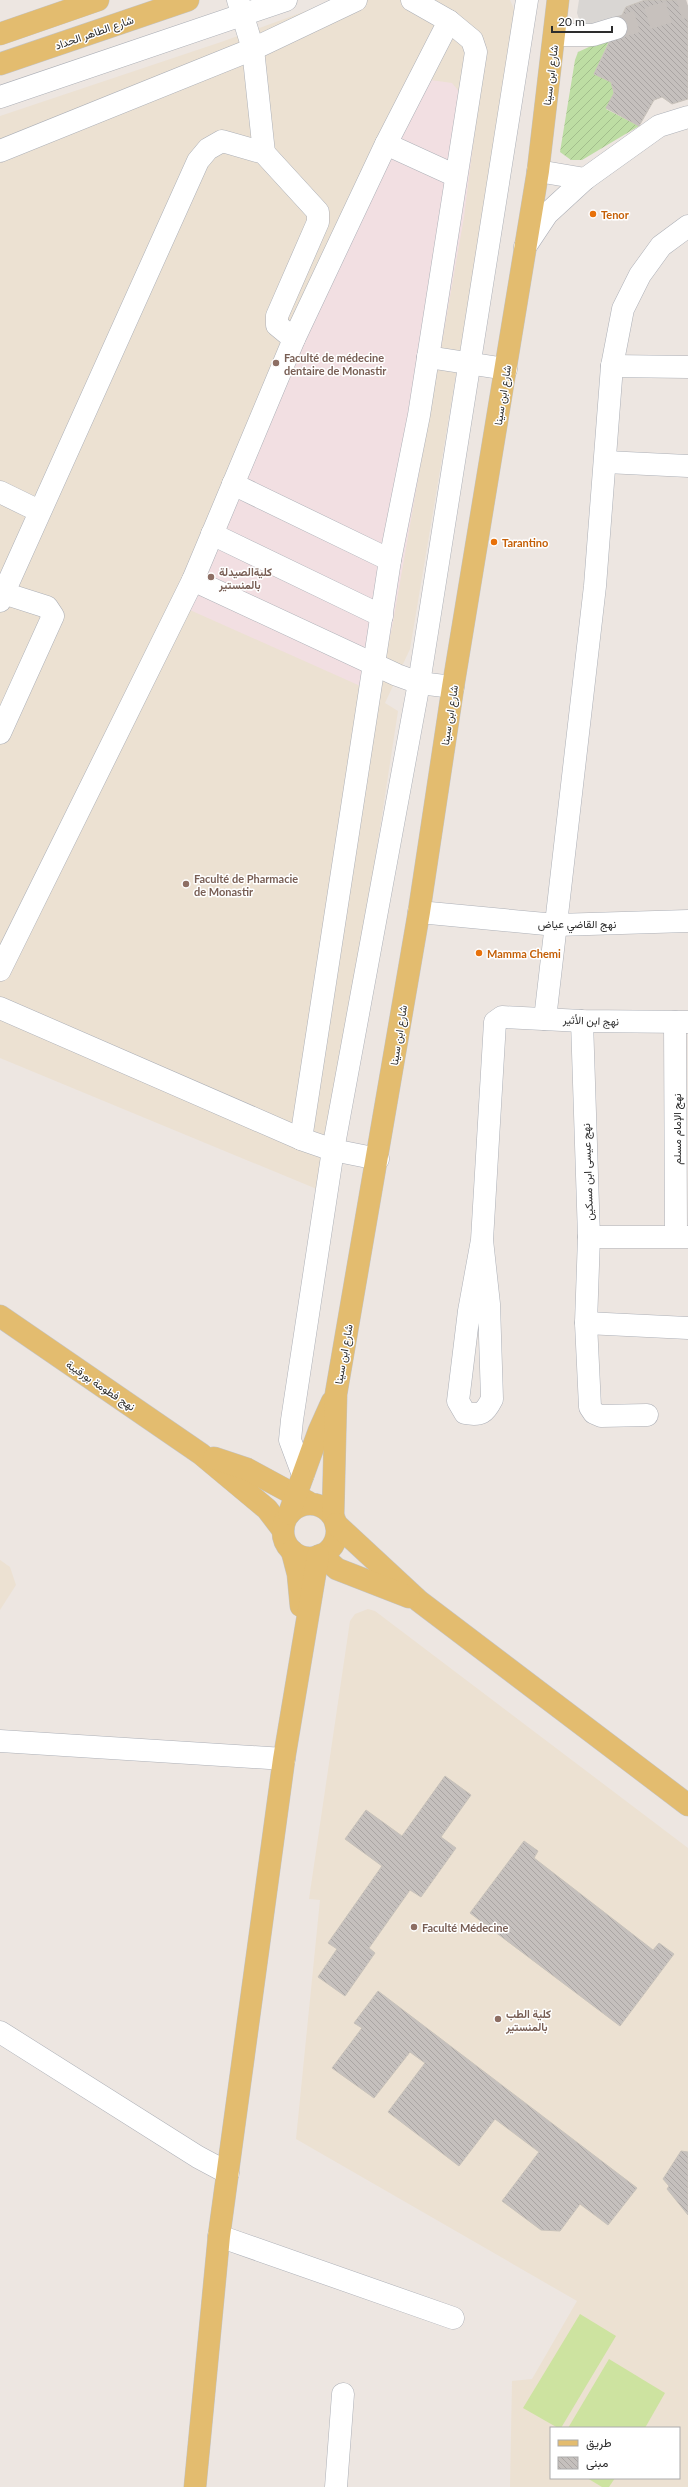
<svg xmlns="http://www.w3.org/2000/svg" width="688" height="2487" font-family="Lato,Vazirmatn,sans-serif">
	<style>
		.education { fill: #ece1d2; fill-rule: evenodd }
		.medical { fill: #f2dfe2 }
		.garden { fill: url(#garden-furrows) }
		.pitch { fill: #cde3a0 }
		.plaza { fill: #d9d6d3 }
		.building { fill: url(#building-back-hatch); stroke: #c8c2ba }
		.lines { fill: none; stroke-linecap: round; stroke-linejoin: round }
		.minor-tunnel { stroke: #c7c1bd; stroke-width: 22; stroke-dasharray: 22 11; stroke-linecap: butt }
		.minor-casing { stroke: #adb0b7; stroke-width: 23 }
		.major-casing { stroke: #c4c4c4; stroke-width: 23 }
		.minor { stroke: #fff; stroke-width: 22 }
		.major { stroke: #e3bc6f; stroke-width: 22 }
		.food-dot { fill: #e8710a; stroke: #fff; stroke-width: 1.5 }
		.education-dot { fill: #8d6e63; stroke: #fff; stroke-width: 1.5 }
		.labels { text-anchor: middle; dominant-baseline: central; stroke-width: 3; stroke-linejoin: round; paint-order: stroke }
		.street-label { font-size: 11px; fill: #2d2d2d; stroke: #fff }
		.food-label { font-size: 11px; font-weight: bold; fill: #c56008; stroke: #fff; text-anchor: start }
		.education-label { font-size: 11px; font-weight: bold; fill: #785e54; stroke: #fff; text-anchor: start }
	</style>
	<defs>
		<pattern id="garden-furrows" width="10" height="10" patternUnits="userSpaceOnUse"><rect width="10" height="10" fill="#bddda3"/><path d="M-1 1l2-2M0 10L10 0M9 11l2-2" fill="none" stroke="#a3be8d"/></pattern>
		<pattern id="building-back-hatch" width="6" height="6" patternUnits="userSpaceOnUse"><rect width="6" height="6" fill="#c5c0bd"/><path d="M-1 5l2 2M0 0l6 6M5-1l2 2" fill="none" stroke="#aaa5a3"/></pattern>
	</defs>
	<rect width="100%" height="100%" fill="#ede6e1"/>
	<!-- education -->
	<g class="education">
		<path d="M336,0H510L514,9L513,35L410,649L385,703L398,711L324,1192L0,1058V116L224,41Z"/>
		<path d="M0,1560L10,1567L16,1585L0,1610Z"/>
		<path d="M368,1609L375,1611L688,1848V2487H510L512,2381L532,2379L577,2301L296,2139L320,1900L309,1899L350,1621L355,1614ZM551,2428H679V2478H551Z"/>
	</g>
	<!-- medical -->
	<path class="medical" d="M409,77L452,83L477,113L464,217L392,628L376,693L172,602Z"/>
	<!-- garden -->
	<path class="garden" d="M611,37L594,74L611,82L614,93L606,109L639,126L582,160H571L560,152L575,60L578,52Z"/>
	<!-- pitch -->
	<g class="pitch">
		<path d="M580,2314L616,2336L561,2428H558L523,2408Z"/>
		<path d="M609,2359L665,2393L645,2428H568Z"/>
		<path d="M587,2478H615L609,2487H602Z"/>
	</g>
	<!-- plaza -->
	<path class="plaza" d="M579,0H645L626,7L619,20L596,28L583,25L579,19L577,13Z"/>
	<!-- building -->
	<g class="building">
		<path d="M645,0H677L688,6V99L672,104L662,97L654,100L639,126L606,108L614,93L611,82L594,74L626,7Z"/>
		<path d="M445,1776L471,1795L441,1837L456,1848L421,1897L410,1890L369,1948L375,1953L345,1996L318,1977L337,1949L328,1943L382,1866L345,1839L366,1810L402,1836Z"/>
		<path d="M524,1841L538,1851L534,1858L653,1950L659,1943L674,1954L620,2026L470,1913Z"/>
		<path d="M378,1991L637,2188L608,2225L580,2204L560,2231L541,2230L502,2201L539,2152L495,2119L459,2166L388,2112L425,2063L410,2052L374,2098L332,2068L362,2028L354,2023Z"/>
		<path d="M681,2151L688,2152V2215L667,2189L669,2186L663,2179Z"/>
	</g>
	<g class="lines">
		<!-- minor-tunnel -->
		<path class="minor-tunnel" d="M616,28L688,6"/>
		<defs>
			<g id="minor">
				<path d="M238,0L253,49L264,153"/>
				<path d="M555,35H593L616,28"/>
				<path d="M0,97L286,0"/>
				<path d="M386,144L456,176"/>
				<path d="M0,151L253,49L356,0"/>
				<path d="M538,171L585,179"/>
				<path d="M525,247L547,214L585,179L659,126L688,117"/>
				<path d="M428,357L506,369"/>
				<path d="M612,366L688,367"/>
				<path d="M606,462L688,466"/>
				<path d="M233,484L390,560L301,1139"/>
				<path d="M0,492L39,511"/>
				<path d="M212,534L382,616"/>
				<path d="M390,560L419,415L476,52L472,40L449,21"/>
				<path d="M193,580L397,675L419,683L453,687"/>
				<path d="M0,601L198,161L208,149L222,141L264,153L318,212V222L277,316V325L294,339"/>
				<path d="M0,733L53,616L47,607L3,593"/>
				<path d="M419,912L556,925L688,921"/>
				<path d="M0,970L193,580L294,339L386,144L449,21L412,0"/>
				<path d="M0,1008L301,1139L333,1150L378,1159"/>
				<path d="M545,1019L595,586L612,366L623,309L640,275L661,246L688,226"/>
				<path d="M582,1021L589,1237L586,1323L590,1407L594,1413L601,1416L647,1415"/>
				<path d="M675,1022L676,1236"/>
				<path d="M589,1237H688"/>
				<path d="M482,1240L469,1311L458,1401L465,1413C481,1416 485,1413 492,1399L489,1304L482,1240L495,1022L502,1017L582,1021L688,1022"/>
				<path d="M586,1323L688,1328"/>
				<path d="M303,1475L290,1440L292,1420L333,1150L419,683L527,0"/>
				<path d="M0,1741L284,1759"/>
				<path d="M0,2032L198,2157L228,2173"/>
				<path d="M219,2236L453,2318"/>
				<path d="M336,2487L343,2394"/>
			</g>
			<g id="major">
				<path d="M0,34L98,0"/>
				<path d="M0,64L188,0"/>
				<path d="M0,1316L201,1454L267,1509L283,1530"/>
				<path d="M214,1458L247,1469L308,1502"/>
				<circle cx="310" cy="1531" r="27"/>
				<path d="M289,1514L319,1431L332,1402"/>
				<path d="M333,1516L336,1394L419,912L453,687L538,171L558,0"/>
				<path d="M336,1524L419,1601L688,1805"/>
				<path d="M292,1551L298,1574L301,1606"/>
				<path d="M321,1555L337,1569L409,1597"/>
				<path d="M195,2487L219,2236L284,1759L318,1556"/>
			</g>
		</defs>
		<!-- minor casing -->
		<use href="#minor" class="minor-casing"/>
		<!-- major casing -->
		<use href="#major" class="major-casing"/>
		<!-- minor -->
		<use href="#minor" class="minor"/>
		<!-- major -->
		<use href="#major" class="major"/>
	</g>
	<!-- markers -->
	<g class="food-dot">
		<circle cx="593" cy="214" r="4"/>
		<circle cx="494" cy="542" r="4"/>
		<circle cx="479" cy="953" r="4"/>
	</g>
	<g class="education-dot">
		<circle cx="276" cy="363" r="4"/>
		<circle cx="211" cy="577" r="4"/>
		<circle cx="186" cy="884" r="4"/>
		<circle cx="414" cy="1927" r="4"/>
		<circle cx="498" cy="2019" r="4"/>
	</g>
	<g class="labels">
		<!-- street labels -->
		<g class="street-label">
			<text transform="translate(94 32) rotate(-19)">شارع الطاهر الحداد</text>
			<text transform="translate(550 75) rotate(-83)">شارع ابن سينا</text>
			<text transform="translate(502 395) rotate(-81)">شارع ابن سينا</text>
			<text transform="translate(449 715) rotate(-81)">شارع ابن سينا</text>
			<text x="577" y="923">نهج القاضي عياض</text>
			<text transform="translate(591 1020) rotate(2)">نهج ابن الأثير</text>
			<text transform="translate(398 1035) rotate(-81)">شارع ابن سينا</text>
			<text transform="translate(676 1129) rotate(-90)">نهج الإمام مسلم</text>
			<text transform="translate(587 1172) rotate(-92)">نهج عيسى ابن مسكين</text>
			<text transform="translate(343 1354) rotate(-80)">شارع ابن سينا</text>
			<text transform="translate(101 1385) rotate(34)">نهج فطومة بورقيبة</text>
		</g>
		<!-- food labels -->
		<g class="food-label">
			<text x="601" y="214">Tenor</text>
			<text x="502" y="542">Tarantino</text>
			<text x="487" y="953">Mamma Chemi</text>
		</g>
		<!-- education labels -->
		<g class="education-label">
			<text x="284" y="357">Faculté de médecine<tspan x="284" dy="13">dentaire de Monastir</tspan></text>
			<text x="219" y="571">كليةالصيدلة<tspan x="219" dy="13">بالمنستير</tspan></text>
			<text x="194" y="878">Faculté de Pharmacie<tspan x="194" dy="13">de Monastir</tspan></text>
			<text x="422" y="1927">Faculté Médecine</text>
			<text x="506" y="2013">كلية الطب<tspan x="506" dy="13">بالمنستير</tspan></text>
		</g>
	</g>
	<!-- legend -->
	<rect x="550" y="2427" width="130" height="52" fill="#ffffff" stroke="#ababab"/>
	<rect x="558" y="2440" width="20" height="6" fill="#e3bc6f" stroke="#ababab"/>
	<text x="586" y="2447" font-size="12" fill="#2d2d2d">طريق</text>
	<rect x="558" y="2457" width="20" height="12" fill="url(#building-back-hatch)" stroke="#ababab"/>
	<text x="586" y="2467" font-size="12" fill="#2d2d2d">مبنى</text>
	<!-- scale -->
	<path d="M552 26v6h60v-6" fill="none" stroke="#2d2d2d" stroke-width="2"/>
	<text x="558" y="26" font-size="12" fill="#2d2d2d" stroke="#ffffff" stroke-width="3" paint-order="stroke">20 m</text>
</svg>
